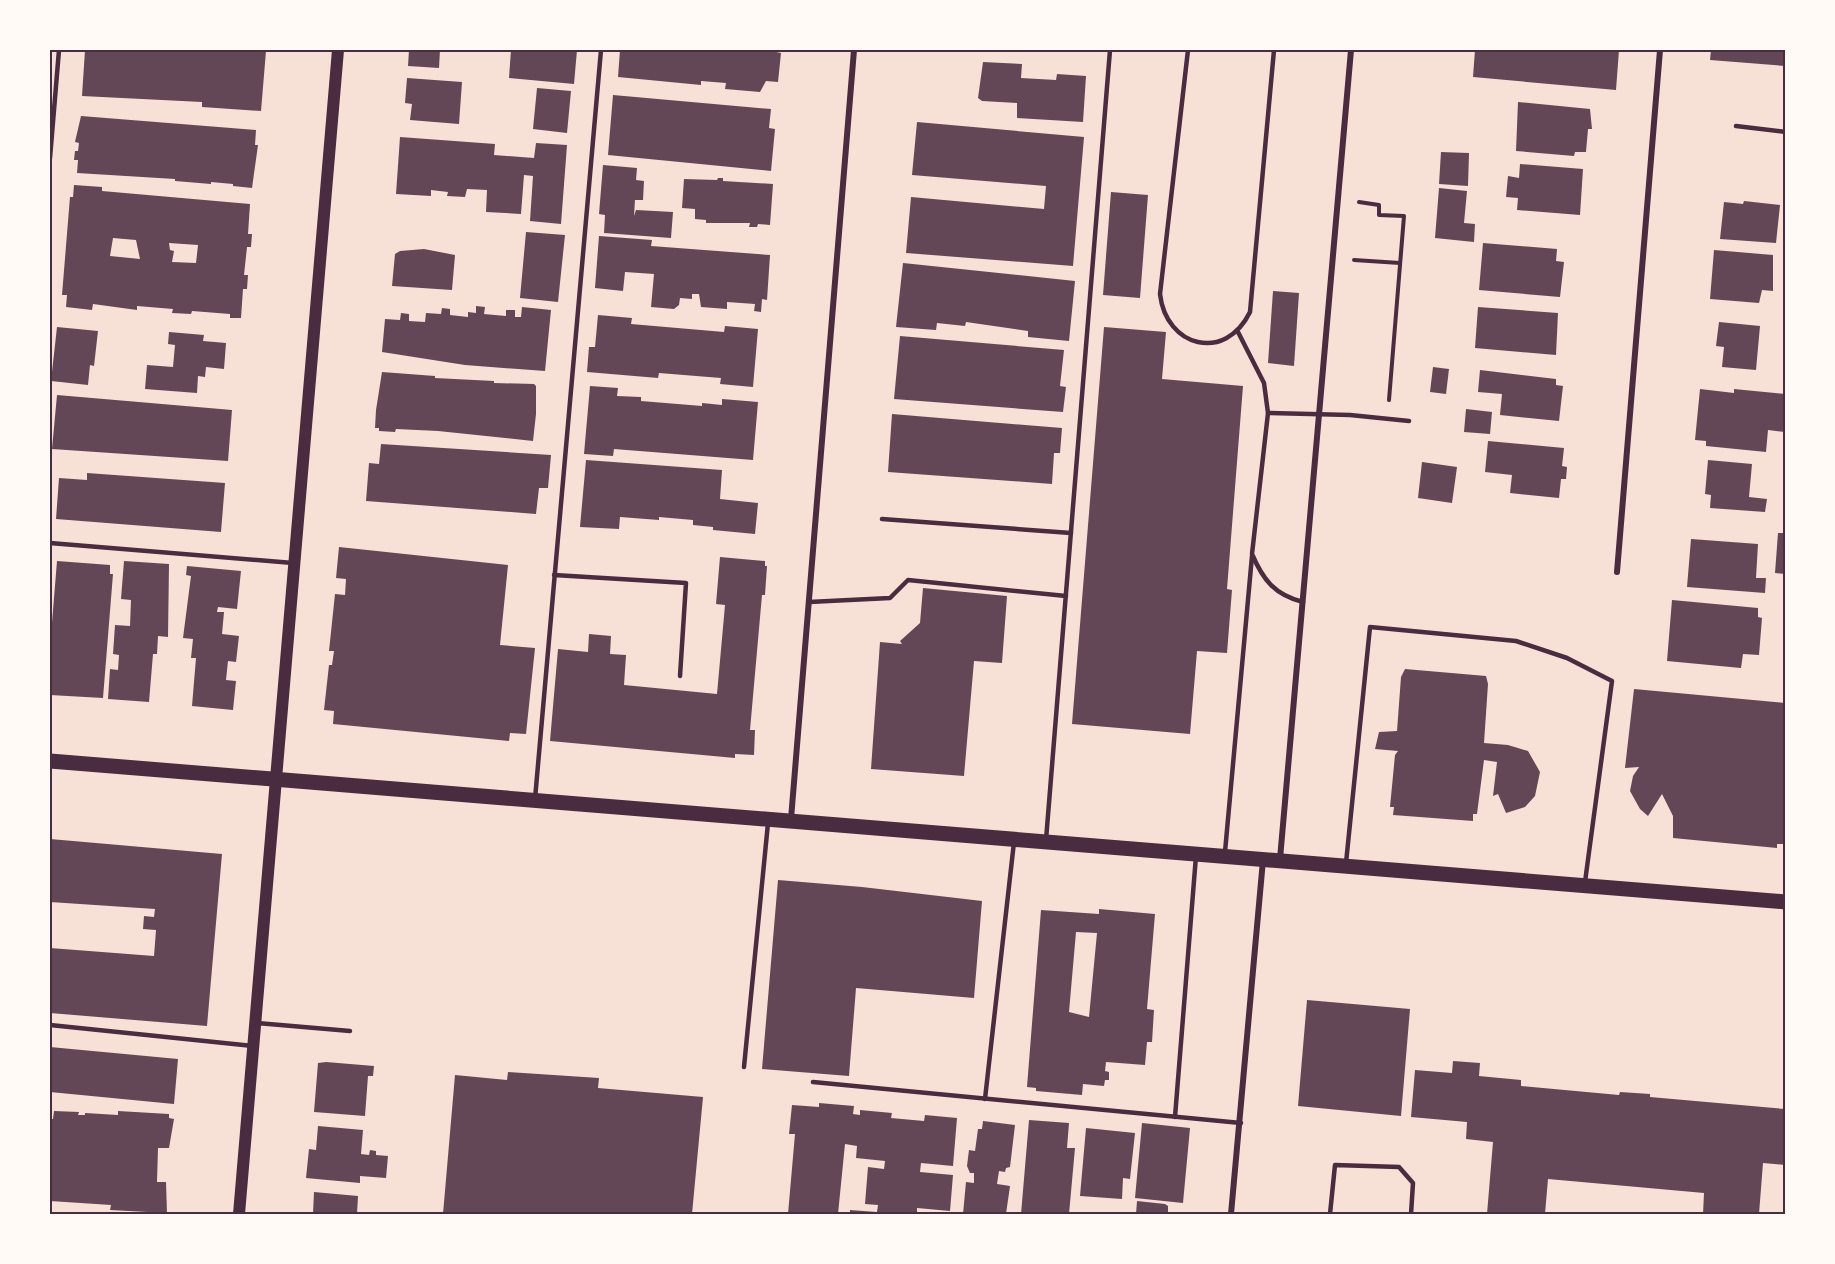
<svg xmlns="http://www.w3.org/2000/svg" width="1835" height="1264" font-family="'PT Sans Narrow',sans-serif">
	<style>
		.building { fill: #644757; fill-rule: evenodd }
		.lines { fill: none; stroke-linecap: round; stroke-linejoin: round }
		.path { stroke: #4a2c40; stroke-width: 4 }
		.service { stroke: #4a2c40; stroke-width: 4.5 }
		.minor { stroke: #4a2c40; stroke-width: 6 }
		.secondary { stroke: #4a2c40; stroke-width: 12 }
		.primary { stroke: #4a2c40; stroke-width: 15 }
		.neatline { fill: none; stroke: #4a2c40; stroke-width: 2 }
	</style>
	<rect width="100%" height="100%" fill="#f7e1d7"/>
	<!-- building -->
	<g class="building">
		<path d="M85,50L266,51L261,111L202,107V102L82,96Z"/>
		<path d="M409,50H440L439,68L408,66Z"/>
		<path d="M511,50H577L574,84L509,78Z"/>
		<path d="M620,50H767L781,53L778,82L766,81L760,92L725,89L726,83L701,81V85L618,77Z"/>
		<path d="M1475,50H1619L1616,90L1473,77Z"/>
		<path d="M1711,50H1785V66L1710,60Z"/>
		<path d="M983,62L1022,64L1021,78L1056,80L1057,74L1086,76L1083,122L1017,118V103L982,101L978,98Z"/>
		<path d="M407,78L462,82L459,124L410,120L412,104L405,103Z"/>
		<path d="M537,88L571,91L567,133L533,129Z"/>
		<path d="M613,95L771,109L769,128L775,129L771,171L608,155Z"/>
		<path d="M1518,102L1590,109L1592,129H1588L1586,152H1575L1574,156L1516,151Z"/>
		<path d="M81,116L256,130L255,145H258L252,188L233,186V184L211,182V184L175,181V179L77,173L78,160H74L75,151H78L79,143L75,142Z"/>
		<path d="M917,122L1084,137L1073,266L906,253L911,197L1044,209L1046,186L912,175Z"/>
		<path d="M400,137L495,144L494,155L534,158L536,143L567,145L561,224L530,221L533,176L524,175L521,214L486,212L487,190L467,189L465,197L447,196L448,192L431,190V196L396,194Z"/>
		<path d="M1441,152L1469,153L1468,186L1439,184Z"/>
		<path d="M1520,164L1583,169L1580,215L1517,210L1518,198L1506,197L1508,176L1519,178Z"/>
		<path d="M603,165L637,168L636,180L644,181L643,200H635L634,216L636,210L673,212L671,238L604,233L605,215L599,214Z"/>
		<path d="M718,178H723V181L773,184L770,225L758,224L757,227H749L750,223H706V220L695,219V209L682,208L684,179L717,180Z"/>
		<path d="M74,185L102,187V191L250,204L248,234H252L251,247H247L244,275H248L247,289H243L241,318H230V314L192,311L191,314L172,313L173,309L137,306V310L93,304L92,310L66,307L67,295H62L70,197H73ZM113,238L136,240L140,259L110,256ZM169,243L198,245L196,263L172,262L174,251L170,250Z"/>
		<path d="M1439,188L1467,191L1464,223L1475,224L1474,242L1435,238Z"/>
		<path d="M1111,192L1148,195L1140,298L1103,295Z"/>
		<path d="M1744,201L1780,205L1776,243L1720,239L1724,202L1743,204Z"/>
		<path d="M526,232L565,235L558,302L520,298Z"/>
		<path d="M599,236L652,240L651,246L770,255L767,300L762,299L761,312L754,311L755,304L727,302V309L701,307L699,294H692V299L680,298L679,305L674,309L651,307L654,274L625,272L623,291L595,288Z"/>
		<path d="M1483,243L1557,249L1556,261L1564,262L1560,297L1479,290Z"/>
		<path d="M424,249L455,255L452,290L392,286L395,254L400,251Z"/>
		<path d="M1714,250L1773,255V291L1762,290L1759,303L1710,299Z"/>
		<path d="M903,263L1075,281L1069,341L1028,337V331L966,322L965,326L937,323L936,330L896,327Z"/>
		<path d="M1273,291L1299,293L1294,366L1268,363Z"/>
		<path d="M476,306L485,307L484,314L506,316V310H515V317H521L522,307L551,310L545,371L465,365L382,352L385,319L400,320L401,313L409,314V321L425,322L426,313L441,314L442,308L450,309V315L468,317V312L476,313Z"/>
		<path d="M1478,307L1558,313L1556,355L1475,348Z"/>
		<path d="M598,315L632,318L631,324L724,332L725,326L758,329L753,387L720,384L721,378L659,373L658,378L587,372L589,347H595Z"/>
		<path d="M1719,322L1760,326L1756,370L1722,367L1724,347L1716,346Z"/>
		<path d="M57,327L98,331L94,366L90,365L88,385L51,381Z"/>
		<path d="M1104,327L1166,332L1162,379L1243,386L1227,589L1232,590L1227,653L1197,651L1190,734L1072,724Z"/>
		<path d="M169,332L204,335L203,341L226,343L224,369L206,367L205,377L198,376L197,393L145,389L147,365L173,367L175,345L168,344Z"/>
		<path d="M900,336L1064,350L1060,386L1066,387L1063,412L894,399Z"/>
		<path d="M1433,367L1449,369L1446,394L1430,392Z"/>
		<path d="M1480,370L1556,379V385L1563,386L1559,421L1500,415L1502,394L1478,392Z"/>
		<path d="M382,372L435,376V378L494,381V383L534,384L536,386V414L533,441L438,431L396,429L395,432L379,431V428H375L376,410Z"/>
		<path d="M590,386L618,388L617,396L641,397V401L702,406V403L722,405V399L758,402L753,460L614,449L613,456L584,454Z"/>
		<path d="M1700,389L1734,393V389L1785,394V432L1768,430L1766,452L1706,446V441L1695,440Z"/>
		<path d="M57,395L232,410L228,461L52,449Z"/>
		<path d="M1466,409L1492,412L1490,434L1464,432Z"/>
		<path d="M892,414L1062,428L1060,453H1054L1052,484L888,472Z"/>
		<path d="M1488,441L1564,448L1562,466L1567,467L1566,479H1561L1559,498L1510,493L1512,475L1485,472Z"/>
		<path d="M381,444L551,455L548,488H539L536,514L366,501L369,463L379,464Z"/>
		<path d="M586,460L722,470L720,499L758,503L755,534L713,530V527L693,525V520L659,517V520L620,517L619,529L580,527Z"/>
		<path d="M1708,460L1752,464L1749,497L1767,499L1765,512L1710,508L1711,495L1705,494Z"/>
		<path d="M1422,462L1457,467L1452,503L1418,498Z"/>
		<path d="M87,473L225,483L221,532L56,519L59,478L87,480Z"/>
		<path d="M1778,533H1785V574L1775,573Z"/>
		<path d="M1691,539L1758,544L1756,578H1766L1765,593L1687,587Z"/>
		<path d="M339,547L508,565L500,645L535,648L526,734L510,733L509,741L333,724L334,711L324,710L329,665H332L334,651H329L335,594L345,595L346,579L336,578Z"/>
		<path d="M720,557L765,561V566H767L765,595H762L750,730H755L754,755L735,754V758L550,741L558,649L588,652L589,634L611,636L610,654L626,655L624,685L717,694L725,605L716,604Z"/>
		<path d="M57,561L110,565V574H113L103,698L50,695V647Z"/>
		<path d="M124,561L169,564L168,637L158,636L157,654H153L149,702L108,699L110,669L118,670L119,655L113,654L115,625L130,626L131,600L121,599Z"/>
		<path d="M187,566L241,571L237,609L218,607L217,612H224L222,634L239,636L236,662L228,661L226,680L236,681L233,710L192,706L196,658H191L193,639L183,638L191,576L186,575Z"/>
		<path d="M923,588L1007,596L1002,663L974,661L964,776L871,769L880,642L902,644L900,641L920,623Z"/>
		<path d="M1672,600L1758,608V617L1762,618L1759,655L1743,654L1741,668L1667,661Z"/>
		<path d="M1405,669L1486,676L1488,684L1484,743L1508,745L1528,751L1540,772L1535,796L1525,807L1506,813L1498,794L1493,796L1497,762L1484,760L1477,814H1473V821L1393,815L1394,807H1390L1395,755L1398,751L1375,749L1379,732L1397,731L1401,677Z"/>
		<path d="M1634,689L1785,703V844H1777V848L1673,838V816L1662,794L1648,816L1640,809L1630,791L1633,776L1639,767L1625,768Z"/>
		<path d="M50,839L222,854L207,1026L50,1013V948L154,956L156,930L143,929L144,916L154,917L155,909L50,902Z"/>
		<path d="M778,880L862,887L982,901L974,998L856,988L849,1076L762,1069Z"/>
		<path d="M1099,909L1155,914L1147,1009L1154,1010L1152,1042H1147L1145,1065L1106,1062L1105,1071L1109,1072V1080H1105L1104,1086L1083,1084L1082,1095L1036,1091V1088L1027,1087L1041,910L1099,914ZM1076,932L1097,933L1089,1017L1069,1012Z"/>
		<path d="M1307,1000L1410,1009L1401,1116L1298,1106Z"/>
		<path d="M50,1047L178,1059L174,1104L50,1092Z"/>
		<path d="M1453,1061L1480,1063L1479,1076L1521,1080V1086L1619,1095L1620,1092L1650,1094V1097L1785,1109V1165L1763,1163L1759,1214H1703L1704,1193L1548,1179L1545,1214H1487L1493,1142L1466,1139L1467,1122L1411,1117L1415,1070L1452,1073Z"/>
		<path d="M326,1062L374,1066L373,1076H368L365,1116L314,1112L318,1063Z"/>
		<path d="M508,1072L599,1078L598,1088L703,1097L692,1214H443L455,1075L507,1080Z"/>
		<path d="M819,1103L854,1106L853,1114L860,1115V1110L892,1113L891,1118L924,1121L925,1115L957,1118L953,1166L921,1163L920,1172L953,1175L950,1211L917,1208V1214H850V1210L877,1212L878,1205L865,1204L868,1167L884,1169L885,1161L856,1158L857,1146L845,1144L838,1214H788L795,1134H789L792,1105L819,1107Z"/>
		<path d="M54,1111L79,1112L78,1115H85V1113L118,1115V1111L169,1114V1118L174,1119L169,1148H158L157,1182H166L167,1213L110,1210L111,1205L50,1201V1119H53Z"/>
		<path d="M1029,1120L1069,1123L1067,1148H1075L1069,1214H1021Z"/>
		<path d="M983,1121L1015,1125L1010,1167L1006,1168L1005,1172L999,1171L997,1184L1010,1186L1006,1214H963L966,1182L974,1183V1173H970L967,1166L969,1150L975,1151L978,1129H982Z"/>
		<path d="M1142,1123L1190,1128L1183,1203L1135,1198Z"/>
		<path d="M318,1126L363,1130L361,1154L369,1155L370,1150L376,1151V1155L388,1156L386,1178L360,1176V1183L306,1178L309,1149L316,1150Z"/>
		<path d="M1086,1128L1135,1133L1130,1179L1123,1178L1122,1199L1080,1196Z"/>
		<path d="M314,1192L358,1196L357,1214H313Z"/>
		<path d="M1137,1201L1165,1204L1168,1206V1214H1136Z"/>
	</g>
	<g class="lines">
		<!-- path -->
		<g class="path">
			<path d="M1359,202L1379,205V215L1404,216L1389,400"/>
			<path d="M1354,260L1400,263"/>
		</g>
		<!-- service -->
		<g class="service">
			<path d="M1188,50L1160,294C1166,347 1225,363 1250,312L1274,50"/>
			<path d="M1736,126L1786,132"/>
			<path d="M50,158L59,50"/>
			<path d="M1238,332L1264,383L1268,413L1252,554C1263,580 1275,595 1303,602"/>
			<path d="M1268,413L1350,415L1409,421"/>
			<path d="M882,519L1071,533"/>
			<path d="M50,543L293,563"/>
			<path d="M554,575L686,583L680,676"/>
			<path d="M809,602L890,598L908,580L1066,596"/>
			<path d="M535,799L601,50"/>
			<path d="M1046,840L1110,50"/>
			<path d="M1225,852L1252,556"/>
			<path d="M1346,863L1370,627L1516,641L1567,658L1612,681L1585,882"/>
			<path d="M257,1023L350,1031"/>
			<path d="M50,1025L253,1046"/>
			<path d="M744,1067L768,823"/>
			<path d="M813,1082L1241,1123"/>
			<path d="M985,1099L1014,842"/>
			<path d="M1175,1117L1196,856"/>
			<path d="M1330,1214L1335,1165L1399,1167L1413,1183L1411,1214"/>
		</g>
		<!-- minor -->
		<g class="minor">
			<path d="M1617,572L1660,50"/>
			<path d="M791,819L854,50"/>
			<path d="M1280,859L1351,50"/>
			<path d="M1231,1214L1263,860"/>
		</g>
		<!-- secondary -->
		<path class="secondary" d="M239,1214L338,50"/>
		<!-- primary -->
		<path class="primary" d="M50,761L1786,902"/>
	</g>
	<!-- border -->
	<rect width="1835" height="1264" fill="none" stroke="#fffaf5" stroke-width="102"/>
	<rect x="51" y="51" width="1733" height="1162" class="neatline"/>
</svg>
